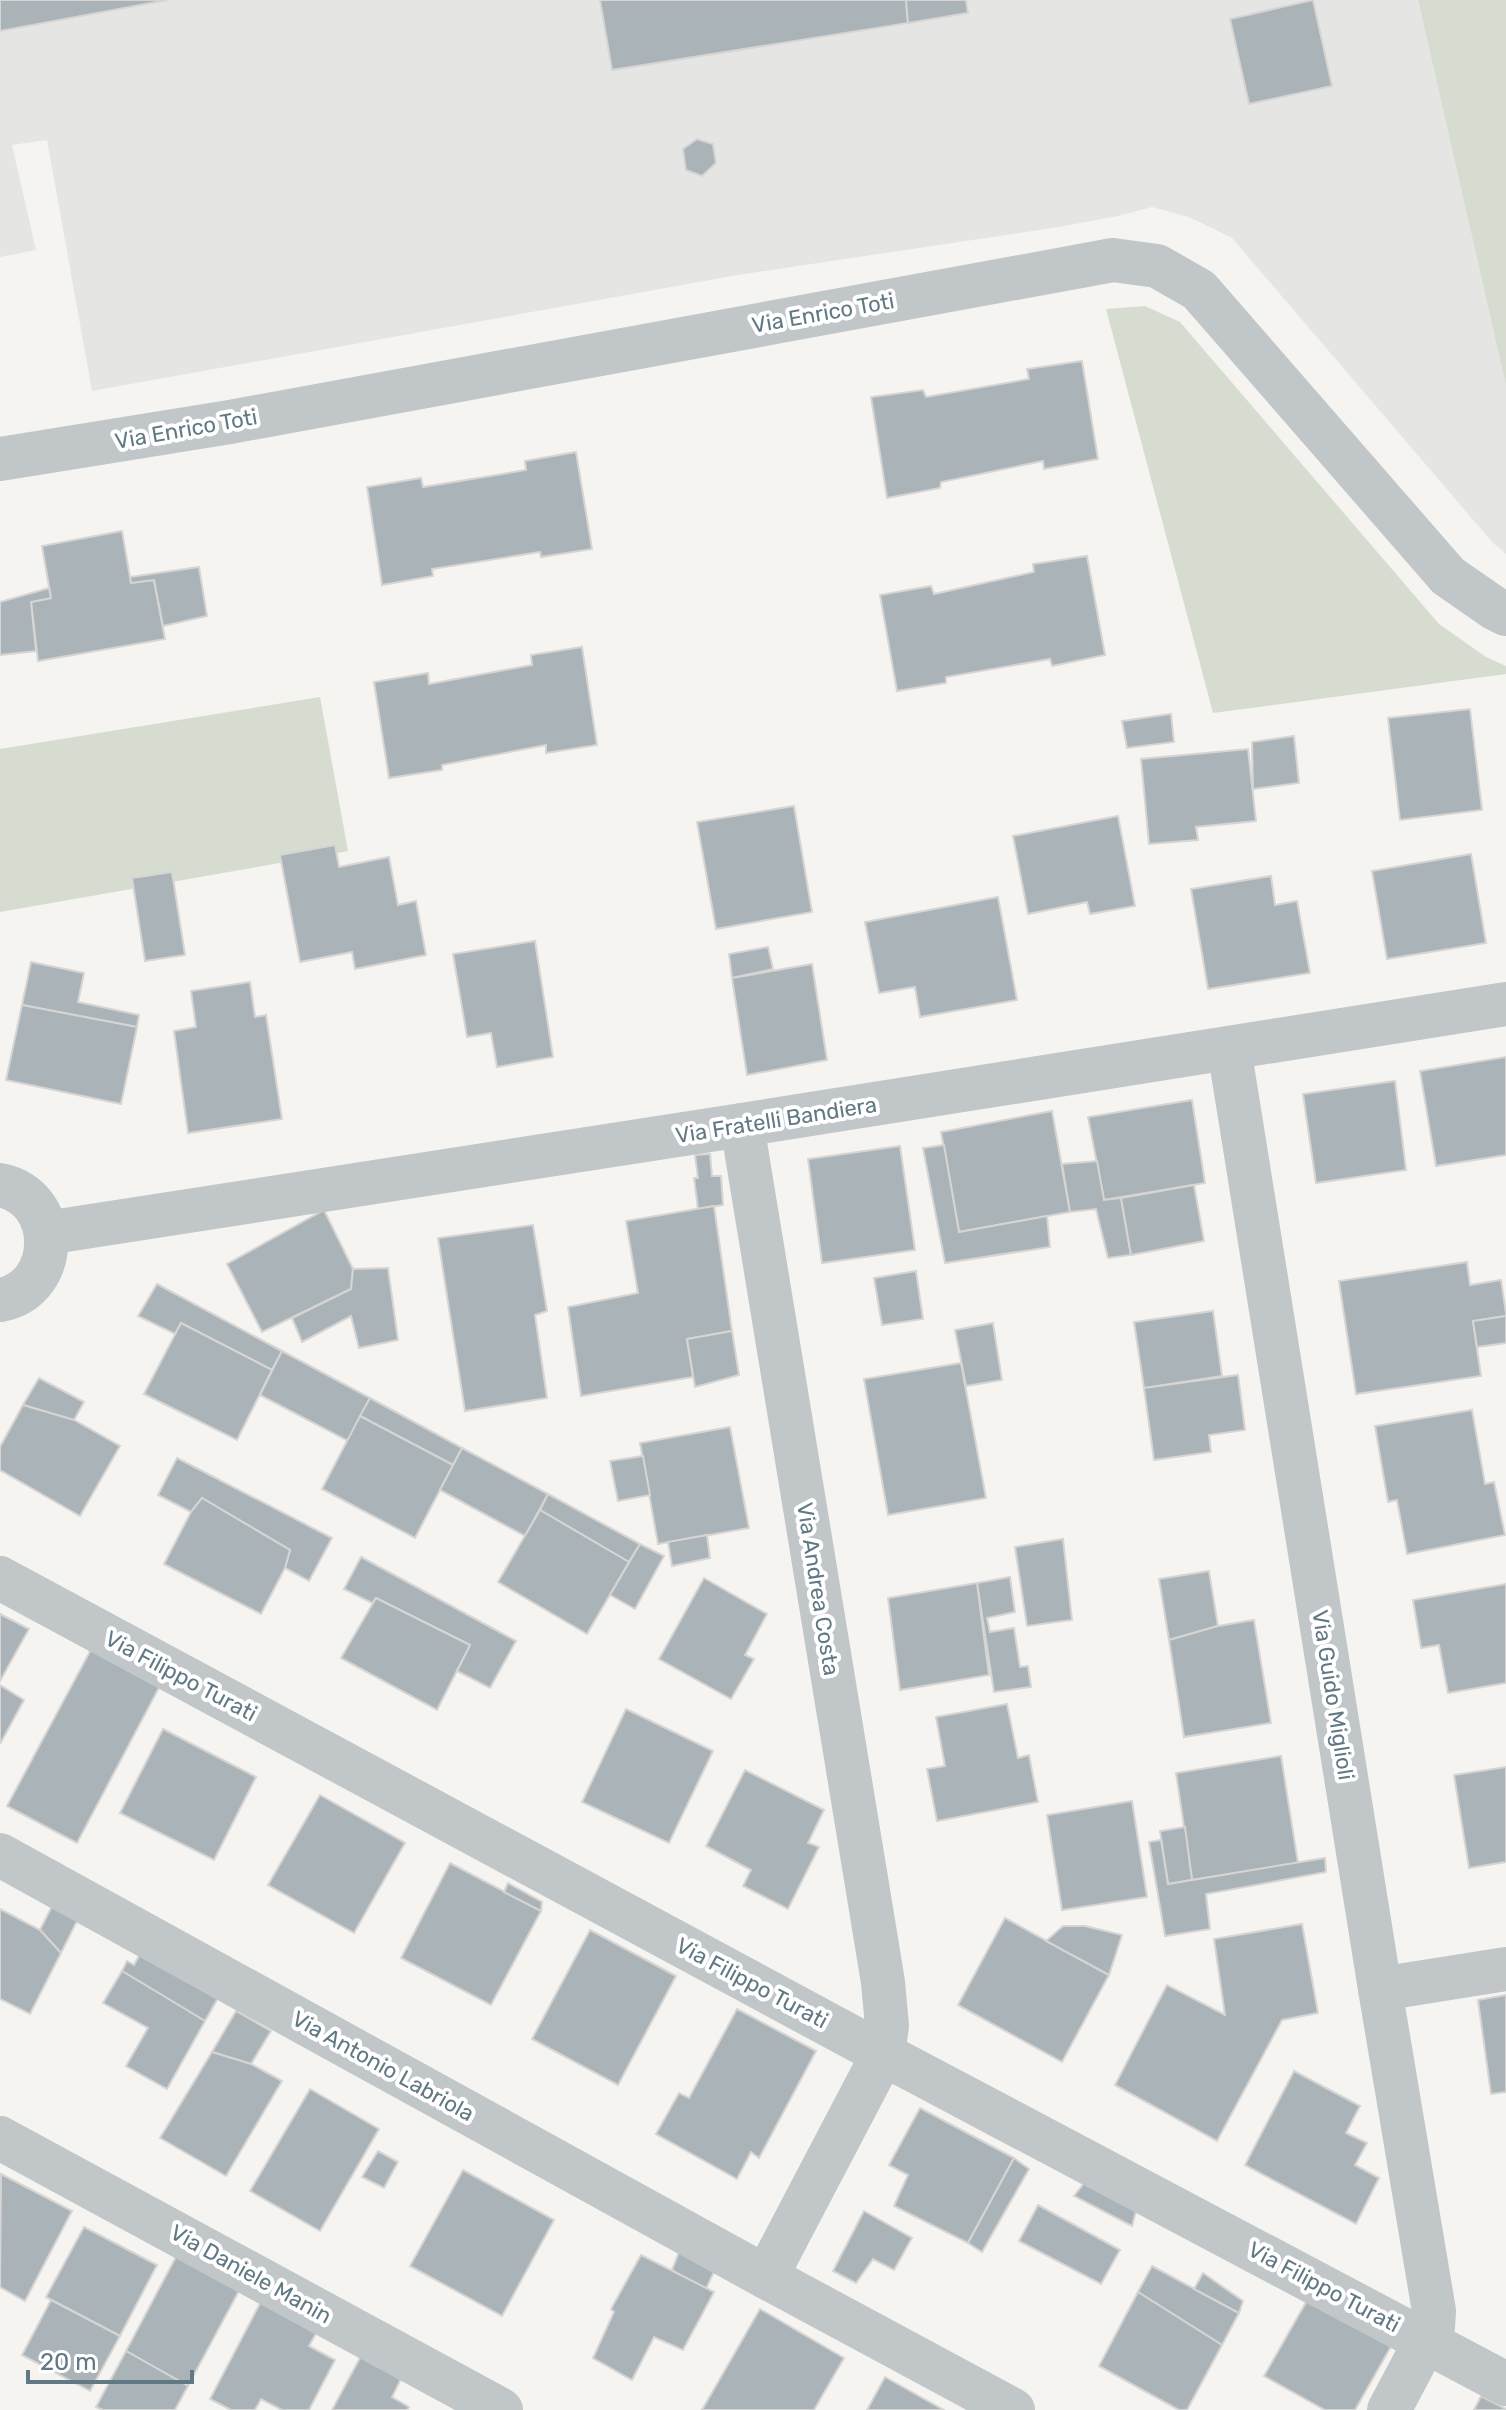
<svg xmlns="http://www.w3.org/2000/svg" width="1506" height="2410" font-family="Rubik,sans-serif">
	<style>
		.built { fill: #e5e6e4 }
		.green { fill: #d7dcd1 }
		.building { fill: #aab4b8; stroke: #d6d5d3; stroke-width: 2 }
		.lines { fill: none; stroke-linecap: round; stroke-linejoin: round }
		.street { stroke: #c1c6c9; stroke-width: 44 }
		.labels { text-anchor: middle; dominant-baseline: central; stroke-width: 8; stroke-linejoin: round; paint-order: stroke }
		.street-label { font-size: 22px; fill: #617984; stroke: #fff }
	</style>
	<rect width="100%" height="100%" fill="#f5f4f0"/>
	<!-- built -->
	<path class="built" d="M0,0H1418L1506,386V554L1493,543L1232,238L1189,217L1152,207L1118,216L1059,227L738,275L92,391L47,140L12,145L36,250L0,257Z"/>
	<!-- green -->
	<g class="green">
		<path d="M1418,0H1506V386Z"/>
		<path d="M1145,306L1180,322L1439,624L1486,657L1506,666V674L1213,713L1106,309Z"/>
		<path d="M320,697L348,851L0,912V749Z"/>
	</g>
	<!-- building -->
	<g class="building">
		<path d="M0,0H167L0,31Z"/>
		<path d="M600,0H906L908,23L612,70Z"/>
		<path d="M906,0H966L968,13L908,23Z"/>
		<path d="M1313,0L1332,86L1249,104L1230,19Z"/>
		<path d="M697,139L713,144L716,163L702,176L686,170L685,164L683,149Z"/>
		<path d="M1082,361L1098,459L1044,469L1043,461L941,482L940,488L887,498L871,397L923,390L926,397L1029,379L1027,369Z"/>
		<path d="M576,452L592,549L541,557L540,552L432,569L433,576L382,585L367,487L421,478L423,487L526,470L525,461Z"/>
		<path d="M122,531L131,583L154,580L165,639L38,661L31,602L51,598L42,546Z"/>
		<path d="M1087,556L1105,655L1052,666L1050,659L946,677V683L897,691L880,595L931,586L934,594L1034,572L1033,564Z"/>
		<path d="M199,567L207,616L163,626L154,580L131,583L130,577Z"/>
		<path d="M49,588L51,598L31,602L36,651L0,655V602Z"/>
		<path d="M582,647L597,745L546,753V745L442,765V770L389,778L374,682L428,673L429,684L532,665L531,655Z"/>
		<path d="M1470,709L1482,810L1400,820L1388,718Z"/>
		<path d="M1171,714L1174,742L1127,748L1122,721Z"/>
		<path d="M1294,736L1299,783L1253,789L1252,742Z"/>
		<path d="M1248,749L1256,821L1196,827L1198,840L1149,844L1141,759Z"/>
		<path d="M794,806L812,912L716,929L697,822Z"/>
		<path d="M1118,816L1135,906L1090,914L1087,902L1028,914L1013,836Z"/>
		<path d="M335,845L339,867L389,857L398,905L416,901L426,955L355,969L352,952L300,962L280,855Z"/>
		<path d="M1471,854L1486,943L1387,959L1372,871Z"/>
		<path d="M172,872L185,955L145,961L132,878Z"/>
		<path d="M1271,876L1275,905L1297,901L1310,973L1208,989L1191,889Z"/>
		<path d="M998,897L1017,1000L920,1017L915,987L879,993L865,922Z"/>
		<path d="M535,941L553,1057L497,1067L491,1033L467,1037L453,954Z"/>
		<path d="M768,947L773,969L732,978L729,954Z"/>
		<path d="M31,962L84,973L78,1002L139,1015L137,1027L22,1005Z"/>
		<path d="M812,964L827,1060L747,1075L732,978Z"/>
		<path d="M250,982L255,1017L266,1015L282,1119L188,1133L174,1031L196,1027L191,991Z"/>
		<path d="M22,1005L137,1027L121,1104L6,1080Z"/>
		<path d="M1506,1057V1155L1436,1166L1420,1071Z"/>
		<path d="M1395,1081L1406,1170L1316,1183L1303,1094Z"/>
		<path d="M1192,1100L1205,1183L1104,1200L1088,1117Z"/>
		<path d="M1052,1111L1070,1212L959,1232L941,1132Z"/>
		<path d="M944,1145L959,1232L1047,1216L1050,1247L945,1263L923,1148Z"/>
		<path d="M900,1146L915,1250L822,1263L808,1159Z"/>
		<path d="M710,1154L712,1176H721L723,1205L698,1209L694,1178H698L695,1155Z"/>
		<path d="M1097,1161L1104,1200L1121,1198L1131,1255L1108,1258L1096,1209L1070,1212L1062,1164Z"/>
		<path d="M1194,1185L1204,1241L1131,1255L1121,1198Z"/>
		<path d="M714,1206L732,1331L687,1339L693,1377L581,1396L568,1307L638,1293L626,1221Z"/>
		<path d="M324,1210L353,1269L351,1289L262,1332L227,1264Z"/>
		<path d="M533,1225L547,1311L535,1315L547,1398L465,1411L438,1238Z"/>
		<path d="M1467,1262L1470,1285L1501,1280L1506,1313V1316L1473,1321L1481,1376L1356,1394L1339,1281Z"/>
		<path d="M388,1268L398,1340L359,1348L351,1316L302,1342L292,1318L351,1289L353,1269Z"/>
		<path d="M916,1271L923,1319L882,1325L874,1278Z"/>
		<path d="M157,1284L282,1351L272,1370L181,1323L175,1334L138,1316Z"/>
		<path d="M1213,1311L1222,1376L1144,1388L1134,1322Z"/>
		<path d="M1506,1316V1343L1477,1347L1473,1321Z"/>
		<path d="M181,1323L272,1370L237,1440L144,1394Z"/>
		<path d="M993,1323L1002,1380L966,1386L955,1330Z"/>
		<path d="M732,1331L739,1375L695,1387L687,1339Z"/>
		<path d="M282,1351L370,1398L348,1441L260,1395Z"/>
		<path d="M961,1363L986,1498L888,1515L864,1379Z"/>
		<path d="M1238,1375L1245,1430L1209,1435L1211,1452L1154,1460L1144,1388Z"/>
		<path d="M39,1378L84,1402L74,1420L23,1405Z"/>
		<path d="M370,1398L462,1448L453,1465L360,1416Z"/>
		<path d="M23,1405L74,1420L120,1446L80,1516L0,1470V1447Z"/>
		<path d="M1472,1410L1485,1484L1494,1482L1505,1535L1407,1554L1397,1500L1388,1502L1375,1426Z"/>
		<path d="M360,1416L453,1465L415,1538L322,1489Z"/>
		<path d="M730,1427L749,1528L658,1544L640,1443Z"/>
		<path d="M462,1448L548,1494L525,1536L440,1490Z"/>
		<path d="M643,1456L650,1495L618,1501L610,1461Z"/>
		<path d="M177,1458L332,1538L309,1581L285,1568L290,1550L202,1498L191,1512L158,1495Z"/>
		<path d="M548,1494L640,1544L629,1562L540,1510Z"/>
		<path d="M202,1498L290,1550L285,1568L261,1614L164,1564L191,1512Z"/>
		<path d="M540,1510L629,1562L587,1634L498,1582Z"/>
		<path d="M707,1535L710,1558L672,1566L668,1542Z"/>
		<path d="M1063,1539L1072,1620L1027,1626L1015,1547Z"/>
		<path d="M640,1544L664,1556L635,1609L610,1595Z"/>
		<path d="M361,1557L516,1641L490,1688L457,1671L470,1645L376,1598L372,1603L344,1589Z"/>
		<path d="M1209,1571L1218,1626L1169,1640L1159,1579Z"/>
		<path d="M1010,1577L1015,1612L987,1618L990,1632L1014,1628L1020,1667L1028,1666L1031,1687L994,1692L977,1583Z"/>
		<path d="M704,1578L767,1614L745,1655L754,1659L731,1699L659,1659Z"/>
		<path d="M977,1583L989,1675L900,1690L888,1598Z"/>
		<path d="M1506,1584V1683L1448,1693L1439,1645L1421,1648L1413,1600Z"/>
		<path d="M376,1598L470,1645L437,1710L341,1658Z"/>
		<path d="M0,1614L29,1629L0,1681Z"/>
		<path d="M1254,1620L1271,1723L1184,1737L1169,1640L1218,1626Z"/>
		<path d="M94,1644L163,1680L77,1843L7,1806Z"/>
		<path d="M0,1685L24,1700L0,1744Z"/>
		<path d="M1007,1704L1018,1758L1029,1755L1038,1802L937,1821L927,1769L945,1766L936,1717Z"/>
		<path d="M626,1709L713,1751L669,1843L582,1802Z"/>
		<path d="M163,1729L256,1777L214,1860L120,1813Z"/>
		<path d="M1281,1756L1298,1863L1192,1880L1176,1773Z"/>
		<path d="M1506,1767V1862L1469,1868L1454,1775Z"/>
		<path d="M745,1770L824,1810L808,1843L819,1847L788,1909L743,1886L751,1870L706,1846Z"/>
		<path d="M320,1795L405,1843L354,1933L268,1885Z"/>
		<path d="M1132,1801L1147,1897L1062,1910L1047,1815Z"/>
		<path d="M1185,1827L1192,1880L1168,1884L1160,1831Z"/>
		<path d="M1161,1840L1168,1884L1325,1858L1326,1872L1206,1894L1210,1929L1165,1936L1149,1842Z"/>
		<path d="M450,1863L541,1911L491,2005L401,1958Z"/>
		<path d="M508,1883L542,1902L541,1911L504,1892Z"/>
		<path d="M55,1900L81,1913L61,1953L40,1930Z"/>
		<path d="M0,1909L40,1930L61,1953L30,2014L0,1999Z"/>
		<path d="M1005,1918L1109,1975L1062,2062L958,2005Z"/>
		<path d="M1302,1924L1318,2013L1282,2020L1217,2141L1115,2085L1167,1985L1225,2015L1214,1939Z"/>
		<path d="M1063,1926H1085L1122,1935L1109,1975L1046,1941Z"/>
		<path d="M590,1930L676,1976L618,2085L532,2039Z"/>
		<path d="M147,1941L226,1984L205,2021L122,1971L127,1961L134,1965Z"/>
		<path d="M122,1971L205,2021L167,2089L126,2066L148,2028L103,2003Z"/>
		<path d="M1506,1995V2092L1491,2094L1478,2000Z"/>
		<path d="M737,2009L816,2051L759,2158L751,2152L737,2179L656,2134L679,2093L689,2098Z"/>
		<path d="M236,2011L271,2031L251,2064L212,2052Z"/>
		<path d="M212,2052L251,2064L282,2081L226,2176L160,2138Z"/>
		<path d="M1294,2071L1360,2106L1346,2133L1367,2143L1355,2165L1379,2178L1356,2224L1245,2165Z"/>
		<path d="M310,2089L379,2129L320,2231L250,2191Z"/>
		<path d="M920,2108L1014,2158L968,2243L894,2206L908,2175L889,2165Z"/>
		<path d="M378,2151L398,2162L384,2188L362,2177Z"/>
		<path d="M1014,2158L1029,2169L982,2252L968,2243Z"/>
		<path d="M463,2170L554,2220L502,2316L410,2266Z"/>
		<path d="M1,2174L72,2211L25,2301L0,2287Z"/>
		<path d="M1085,2182L1136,2211L1132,2226L1074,2196Z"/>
		<path d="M1038,2205L1120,2250L1101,2284L1019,2241Z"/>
		<path d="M864,2211L912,2238L894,2270L873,2259L856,2283L833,2271Z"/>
		<path d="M84,2227L157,2265L120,2336L46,2297Z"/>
		<path d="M683,2242L719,2261L706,2289L672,2270Z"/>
		<path d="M177,2255L240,2289L188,2386L126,2351Z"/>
		<path d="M641,2255L714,2292L683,2350L654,2337L632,2380L593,2358L614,2312L611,2309Z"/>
		<path d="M1152,2266L1239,2313L1222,2345L1138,2292Z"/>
		<path d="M1203,2273L1243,2301L1239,2313L1194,2289Z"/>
		<path d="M266,2292L323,2321L309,2346L335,2360L309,2410H282L261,2399L255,2410H231L210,2399Z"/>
		<path d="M1138,2292L1222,2345L1187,2410H1179L1099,2366Z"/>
		<path d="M1309,2297L1393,2343L1355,2410H1325L1264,2376Z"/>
		<path d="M51,2300L120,2336L90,2391L22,2355Z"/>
		<path d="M760,2309L844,2358L814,2410H702Z"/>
		<path d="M368,2343L408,2365L392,2397L409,2407L407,2410H332Z"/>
		<path d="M126,2351L188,2386L175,2410H103L96,2407Z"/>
		<path d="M885,2377L944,2410H867Z"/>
		<path d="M1481,2396L1506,2409V2410H1474Z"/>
	</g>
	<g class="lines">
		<!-- street -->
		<g class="street">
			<path d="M0,459L230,422L1113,260L1157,266L1199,290L1448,576L1494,608L1506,614"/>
			<path d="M1229,1048L1380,1989L1434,2311L1433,2327L1389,2410"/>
			<path d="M742,1125L883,1982L887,2026L883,2054L766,2277"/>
			<path d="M0,1185C62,1197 61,1289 0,1300"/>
			<path d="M46,1233L742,1125L1506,1004"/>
			<path d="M0,1578L883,2054L1506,2384"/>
			<path d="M0,1855L766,2277L1013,2410"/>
			<path d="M1380,1989L1506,1969"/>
			<path d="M0,2138L501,2410"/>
		</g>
	</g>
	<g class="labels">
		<!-- street labels -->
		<g class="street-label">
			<text transform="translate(823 313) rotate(-10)">Via Enrico Toti</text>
			<text transform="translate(186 429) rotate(-10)">Via Enrico Toti</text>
			<text transform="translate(776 1120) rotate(-9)">Via Fratelli Bandiera</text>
			<text transform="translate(818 1589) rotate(81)">Via Andrea Costa</text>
			<text transform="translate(181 1676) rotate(28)">Via Filippo Turati</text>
			<text transform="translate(1333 1695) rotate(81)">Via Guido Miglioli</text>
			<text transform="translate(752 1983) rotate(28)">Via Filippo Turati</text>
			<text transform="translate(383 2066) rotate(29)">Via Antonio Labriola</text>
			<text transform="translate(251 2274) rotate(29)">Via Daniele Manin</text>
			<text transform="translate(1324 2287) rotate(28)">Via Filippo Turati</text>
		</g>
	</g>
	<!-- scale -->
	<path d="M28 2370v12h164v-12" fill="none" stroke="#617984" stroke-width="4"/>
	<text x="40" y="2370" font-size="24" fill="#617984" stroke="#ffffff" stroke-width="6" paint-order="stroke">20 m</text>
</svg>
